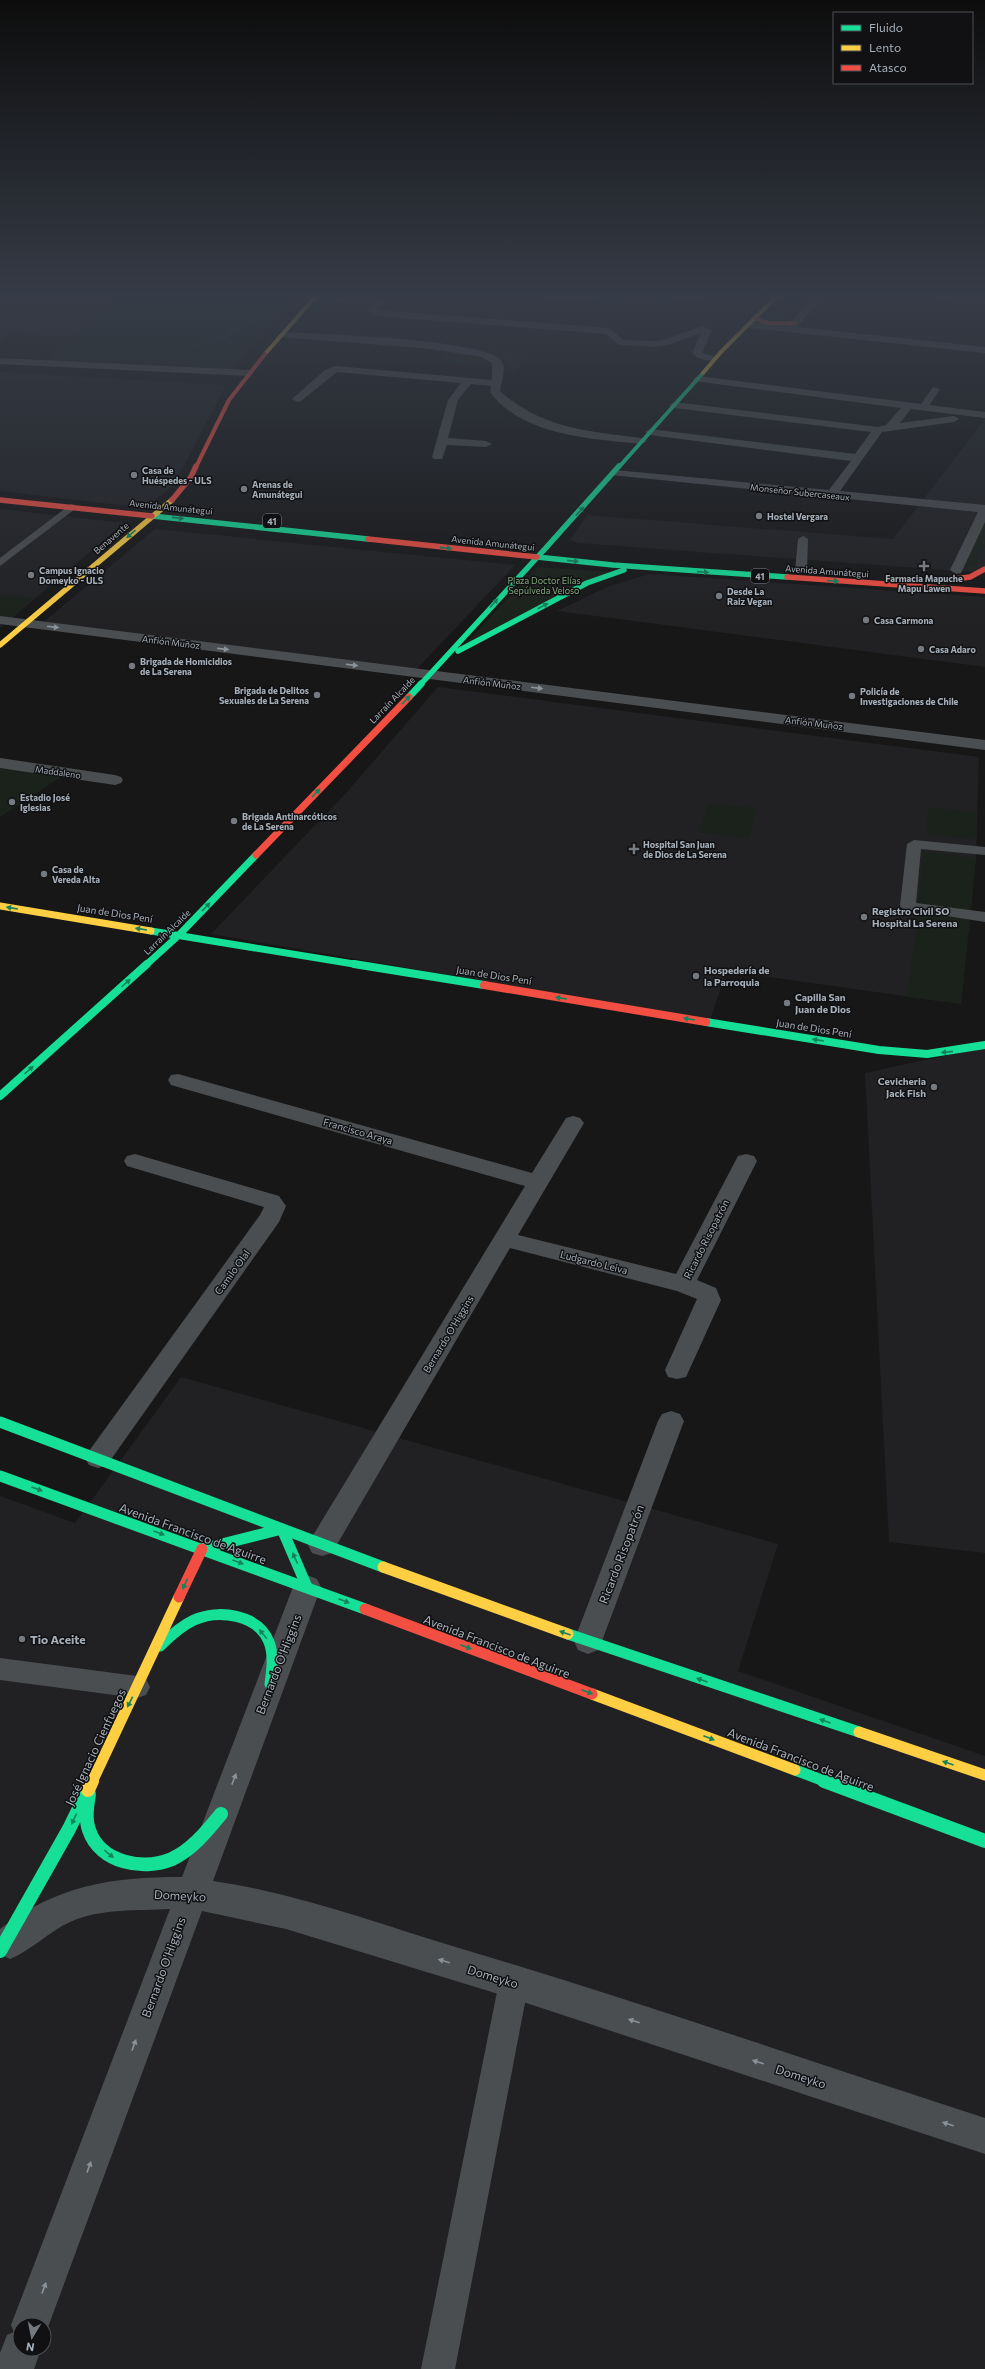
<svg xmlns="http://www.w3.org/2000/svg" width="985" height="2369" font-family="Commissioner,sans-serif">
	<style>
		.built { fill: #212123; fill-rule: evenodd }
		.green { fill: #1b221b }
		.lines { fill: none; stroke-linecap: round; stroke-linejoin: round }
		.path { stroke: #4d4f52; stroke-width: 1; stroke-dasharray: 1 1.5; stroke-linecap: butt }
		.lane { fill: #4b4e50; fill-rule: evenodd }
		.street { fill: #4b4e50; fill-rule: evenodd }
		.fast-far5 { stroke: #16e098; stroke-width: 4 }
		.fast-far4 { stroke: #16e098; stroke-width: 5.5 }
		.fast-far3 { stroke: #16e098; stroke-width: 7 }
		.fast-far2 { stroke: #16e098; stroke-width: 8 }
		.fast-far1 { stroke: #16e098; stroke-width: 11 }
		.fast { stroke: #16e098; stroke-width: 14 }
		.slow-far4 { stroke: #ffcf43; stroke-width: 4 }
		.slow-far3 { stroke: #ffcf43; stroke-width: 5.5 }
		.slow-far2 { stroke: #ffcf43; stroke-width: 7 }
		.slow-far1 { stroke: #ffcf43; stroke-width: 11 }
		.slow { stroke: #ffcf43; stroke-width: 14 }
		.jam-far4 { stroke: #f24e42; stroke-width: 4 }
		.jam-far3 { stroke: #f24e42; stroke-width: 5.5 }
		.jam-far2 { stroke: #f24e42; stroke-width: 7 }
		.jam-far1 { stroke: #f24e42; stroke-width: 8 }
		.jam { stroke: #f24e42; stroke-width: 11 }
		.oneway { fill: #14835c }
		.oneway2 { fill: #8b939a }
		.poi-dot { fill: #757a80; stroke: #111113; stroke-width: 1.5 }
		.labels { text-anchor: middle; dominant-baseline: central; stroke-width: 3; stroke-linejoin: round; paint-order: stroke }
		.far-poi-label { font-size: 9px; font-weight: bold; fill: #a7b0b9; stroke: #111113; text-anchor: start }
		.far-street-label { font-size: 9px; fill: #a7b0b9; stroke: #111113 }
		.shield { fill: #111113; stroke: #7a8087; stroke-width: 1 }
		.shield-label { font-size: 9px; font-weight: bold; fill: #a7b0b9 }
		.far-park-label { font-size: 9px; fill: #81a67c; stroke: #111113 }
		.poi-label { font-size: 10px; font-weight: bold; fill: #a7b0b9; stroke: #111113; text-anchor: start }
		.street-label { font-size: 10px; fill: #a7b0b9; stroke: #111113 }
		.near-street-label { font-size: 12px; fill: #a7b0b9; stroke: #111113 }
		.near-poi-label { font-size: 12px; font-weight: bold; fill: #a7b0b9; stroke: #111113; text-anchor: start }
	</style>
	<rect width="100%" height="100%" fill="#171717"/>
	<!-- built -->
	<g class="built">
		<path d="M0,296H122L72,337L9,334L0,342Z"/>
		<path d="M0,372L135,380L226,385L174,485L145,508L0,491Z"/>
		<path d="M985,419V573L578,543L570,540L587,515L893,539Z"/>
		<path d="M0,509L124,523L0,628Z"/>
		<path d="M155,529L515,565L415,671L40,625Z"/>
		<path d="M649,574L985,597V667L557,611L607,587Z"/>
		<path d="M438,687L979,757L976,858L961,1004L727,971L710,1020L211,934L345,794Z"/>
		<path d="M985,1047V1553L889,1542L865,1073Z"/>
		<path d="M181,1377L778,1544L738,1671L985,1756V2369H0V1496L75,1523ZM20,2325H44V2349H20Z"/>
	</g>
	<!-- green -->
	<g class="green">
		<path d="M122,296H294L232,371L43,361Z"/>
		<path d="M786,296H803L780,321L765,319Z"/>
		<path d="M459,347L529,354L515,372L508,369L502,358Z"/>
		<path d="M450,352L483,358L490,363L489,367L440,362Z"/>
		<path d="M985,522V546L976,566H963L958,560Z"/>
		<path d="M537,567L623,573L556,599L465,644Z"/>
		<path d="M0,594L33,598L9,618L0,617Z"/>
		<path d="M0,768L64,775L0,817Z"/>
		<path d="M708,804L757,808L748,838L700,832Z"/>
		<path d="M929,807L976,813L977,839L926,834Z"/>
		<path d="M924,852L976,858L971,911L918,903Z"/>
		<path d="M919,910L970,919L961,1004L907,997Z"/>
	</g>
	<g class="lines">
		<!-- path -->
		<g class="path">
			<path d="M233,311L254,312L258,318L245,327L232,330L216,321L224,314Z"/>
			<path d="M232,330L238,332"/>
			<path d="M222,339L231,343L226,351"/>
			<path d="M188,348L239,332H254"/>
		</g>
		<!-- lane -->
		<g class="lane">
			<path d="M926,296L985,300V304L930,298Z"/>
			<path d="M0,358L249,370L253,373L249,376L0,364Z"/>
			<path d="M933,387L940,389L927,409H921L919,407Z"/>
			<path d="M71,504L75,505V509L0,566V558Z"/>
			<path d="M803,536L808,539L807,571L801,574L795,571L798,539Z"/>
			<path d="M914,840L985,847V855L921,849L916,903L985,912V922L903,909L900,906L907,844Z"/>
			<path d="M0,1658L137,1676L146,1679L150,1687L146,1695L137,1698L0,1680Z"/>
			<path d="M514,1967L524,1972L529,1982L455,2369H421L499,1982L504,1972Z"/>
		</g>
		<!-- street -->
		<g class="street">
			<path d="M311,296L383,300L385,302L378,310L609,328L624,340L655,341L663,340L702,326L712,330L702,353L719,358L714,361C705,360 698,360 692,353L701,333L668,345L655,347L619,345L606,334L376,316L366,310L372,304L314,301L311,300Z"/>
			<path d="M540,296H709L705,299L641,303L544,299Z"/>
			<path d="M815,296H824L797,327L985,347V353L750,328L745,325L750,322L787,326Z"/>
			<path d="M283,332C319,334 478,339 500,359C508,367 501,382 500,391C540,428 590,432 641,438L647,441L641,444C592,439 522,436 490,392L491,386L471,384L458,400L448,438L486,441L492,444L486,447L447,445L442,459H434L432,457L448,400L461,383L337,372L301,401L297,402L292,399L325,370L336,366L492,380V363L481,357L431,349L280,337V333Z"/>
			<path d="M698,376L985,412V418L911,409L900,423L954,416L959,419L954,422L882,432L840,491L985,505V522L961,573L956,574L950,570L978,512L611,475L609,473L615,470L829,490L851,461L650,435L645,432L650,429L855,454L871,432L674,408L669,405L674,402L878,427L886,425L901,408L694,381L693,379Z"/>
			<path d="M0,616L985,740V750L0,624Z"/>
			<path d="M0,758L115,775L121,777L123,780L121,783L115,785L0,768Z"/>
			<path d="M178,1074L532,1173L566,1118L573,1116L580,1118L584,1123L518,1235L676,1274L738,1156L746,1154L754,1156L757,1161L697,1280L716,1288L721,1300L686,1377L677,1379L668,1377L665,1370L697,1299L677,1291L510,1248L332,1553L322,1556L312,1553L308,1545L312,1537L525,1186L171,1085L168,1080L171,1075Z"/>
			<path d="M135,1154L279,1196L286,1206L279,1222L107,1465L98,1468L89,1465L85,1458L89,1451L260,1215L264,1207L127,1166L124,1161L127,1156Z"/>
			<path d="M671,1411L680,1414L684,1421L602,1641L598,1650L588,1654L578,1650L574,1641L658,1421L662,1414Z"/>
			<path d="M307,1575L317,1579L321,1587L213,1881C297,1893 378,1924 459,1948C636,2001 810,2061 985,2118V2154L505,1996L286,1929L202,1911L44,2338V2325H20V2349H41L34,2369H0V2353L7,2335L14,2332L11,2325L170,1909C137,1911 101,1908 70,1922C48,1932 32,1950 10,1959L0,1954V1929C58,1885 111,1877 182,1877L293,1587L297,1579Z"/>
		</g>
		<!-- fast-far5 -->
		<path class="fast-far5" d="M619,467L703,373"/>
		<!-- fast-far4 -->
		<g class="fast-far4">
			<path d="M152,516L368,539"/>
			<path d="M544,550L619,466"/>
			<path d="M537,557L613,565L787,577"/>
			<path d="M458,651L587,583L624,570"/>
			<path d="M420,685L543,551"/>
		</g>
		<!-- fast-far3 -->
		<g class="fast-far3">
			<path d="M409,697L421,684"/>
			<path d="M151,931L360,965"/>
			<path d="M146,965L179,935L256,855"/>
		</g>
		<!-- fast-far2 -->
		<g class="fast-far2">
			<path d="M354,964L484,985"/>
			<path d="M706,1022L879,1050L927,1054L985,1045"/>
			<path d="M0,1096L147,964"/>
		</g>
		<!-- fast-far1 -->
		<g class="fast-far1">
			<path d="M0,1422L383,1567"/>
			<path d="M0,1476L365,1609"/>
			<path d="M202,1549L282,1529L307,1587"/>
			<path d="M568,1634L859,1732"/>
			<path d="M160,1646C170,1636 181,1626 194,1620C218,1609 258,1614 269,1642C274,1655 272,1670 270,1684"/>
			<path d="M795,1770L827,1782"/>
		</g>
		<!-- fast -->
		<g class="fast">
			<path d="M824,1781L985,1841"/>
			<path d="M89,1794C87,1806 85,1819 89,1830C100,1863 143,1871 172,1859C192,1850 207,1831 221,1814"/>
			<path d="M0,1951L69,1829L88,1790"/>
		</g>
		<!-- slow-far4 -->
		<g class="slow-far4">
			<path d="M265,354L316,296"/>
			<path d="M703,373L720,353L777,296"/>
		</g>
		<!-- slow-far3 -->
		<path class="slow-far3" d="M0,645L172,500"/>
		<!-- slow-far2 -->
		<path class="slow-far2" d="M0,906L151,931"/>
		<!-- slow-far1 -->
		<g class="slow-far1">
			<path d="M383,1567L568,1634"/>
			<path d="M592,1694L795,1770"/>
			<path d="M859,1732L985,1775"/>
			<path d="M92,1782L179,1597"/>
		</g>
		<!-- slow -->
		<path class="slow" d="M88,1790L92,1781"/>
		<!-- jam-far4 -->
		<g class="jam-far4">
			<path d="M756,319L768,323H795"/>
			<path d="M196,467L229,400L265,354"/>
		</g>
		<!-- jam-far3 -->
		<g class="jam-far3">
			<path d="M0,500L152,516"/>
			<path d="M172,500L191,477L196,466"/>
			<path d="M368,539L537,557"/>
			<path d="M787,577L985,591"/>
			<path d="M947,580L970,577L985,569"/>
		</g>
		<!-- jam-far2 -->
		<path class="jam-far2" d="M256,855L409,697"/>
		<!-- jam-far1 -->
		<path class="jam-far1" d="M484,985L706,1022"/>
		<!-- jam -->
		<g class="jam">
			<path d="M179,1597L202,1549"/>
			<path d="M365,1609L592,1694"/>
		</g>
	</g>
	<!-- one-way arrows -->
	<defs><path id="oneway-solid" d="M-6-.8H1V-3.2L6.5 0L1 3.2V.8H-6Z"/></defs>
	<g class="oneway">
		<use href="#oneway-solid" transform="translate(580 511) rotate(-47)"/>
		<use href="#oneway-solid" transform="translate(178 518) rotate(6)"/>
		<use href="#oneway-solid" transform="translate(131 534) rotate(139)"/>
		<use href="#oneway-solid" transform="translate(446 548) rotate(6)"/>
		<use href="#oneway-solid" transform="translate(573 561) rotate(6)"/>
		<use href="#oneway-solid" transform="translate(703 572) rotate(4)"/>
		<use href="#oneway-solid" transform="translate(833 581) rotate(4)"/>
		<use href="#oneway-solid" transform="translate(494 603) rotate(-49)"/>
		<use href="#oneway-solid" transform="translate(543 606) rotate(-28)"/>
		<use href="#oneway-solid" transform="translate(406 700) rotate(-46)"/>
		<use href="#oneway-solid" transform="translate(316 793) rotate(-46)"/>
		<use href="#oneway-solid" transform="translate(206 907) rotate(-46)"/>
		<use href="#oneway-solid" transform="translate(12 908) rotate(-171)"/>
		<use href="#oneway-solid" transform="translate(141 929) rotate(-171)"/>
		<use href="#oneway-solid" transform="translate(126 983) rotate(-42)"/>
		<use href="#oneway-solid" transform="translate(561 998) rotate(-171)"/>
		<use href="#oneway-solid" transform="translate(689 1019) rotate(-171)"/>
		<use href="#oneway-solid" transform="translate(818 1040) rotate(-171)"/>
		<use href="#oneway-solid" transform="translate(947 1052) rotate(174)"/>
		<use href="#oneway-solid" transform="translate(29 1070) rotate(-42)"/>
		<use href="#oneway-solid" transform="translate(37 1489) rotate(20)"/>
		<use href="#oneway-solid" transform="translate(159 1533) rotate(20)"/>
		<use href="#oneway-solid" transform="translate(295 1558) rotate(-114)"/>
		<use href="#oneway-solid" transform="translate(238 1562) rotate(20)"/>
		<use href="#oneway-solid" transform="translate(185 1584) rotate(115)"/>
		<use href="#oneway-solid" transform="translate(344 1601) rotate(21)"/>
		<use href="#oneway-solid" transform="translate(565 1633) rotate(-160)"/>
		<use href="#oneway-solid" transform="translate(263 1634) rotate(-129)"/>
		<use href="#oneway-solid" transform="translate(466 1647) rotate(21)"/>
		<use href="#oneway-solid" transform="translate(702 1680) rotate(-161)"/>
		<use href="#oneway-solid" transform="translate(587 1692) rotate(21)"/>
		<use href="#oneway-solid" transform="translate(130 1702) rotate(116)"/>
		<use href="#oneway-solid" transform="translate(825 1721) rotate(-161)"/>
		<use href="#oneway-solid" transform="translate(709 1738) rotate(21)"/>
		<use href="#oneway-solid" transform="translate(948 1763) rotate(-161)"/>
		<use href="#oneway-solid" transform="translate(74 1819) rotate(115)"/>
		<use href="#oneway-solid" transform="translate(109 1854) rotate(39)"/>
	</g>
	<g class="oneway2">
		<use href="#oneway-solid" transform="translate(53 627) rotate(7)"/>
		<use href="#oneway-solid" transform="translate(223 649) rotate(7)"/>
		<use href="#oneway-solid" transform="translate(352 665) rotate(7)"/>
		<use href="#oneway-solid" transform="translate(537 688) rotate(7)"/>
		<use href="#oneway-solid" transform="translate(234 1779) rotate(-69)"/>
		<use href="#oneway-solid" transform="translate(444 1961) rotate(-163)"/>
		<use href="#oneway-solid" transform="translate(634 2021) rotate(-162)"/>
		<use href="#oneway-solid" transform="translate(134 2045) rotate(-70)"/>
		<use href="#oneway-solid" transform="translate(758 2062) rotate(-162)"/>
		<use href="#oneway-solid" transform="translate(948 2124) rotate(-162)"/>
		<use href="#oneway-solid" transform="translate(89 2167) rotate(-70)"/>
		<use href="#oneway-solid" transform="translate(44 2288) rotate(-70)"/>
	</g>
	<!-- sky -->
	<linearGradient id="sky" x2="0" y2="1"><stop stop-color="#0d0d0d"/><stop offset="0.47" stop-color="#363c47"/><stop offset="1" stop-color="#363c47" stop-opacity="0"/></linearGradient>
	<rect width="985" height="628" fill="url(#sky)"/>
	<!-- markers -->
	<g class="poi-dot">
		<circle cx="134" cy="475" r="4"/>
		<circle cx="244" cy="489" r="4"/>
		<circle cx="759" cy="516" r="4"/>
		<path d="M922 560h4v4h4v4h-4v4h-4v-4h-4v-4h4z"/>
		<circle cx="31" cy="575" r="4"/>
		<circle cx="719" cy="596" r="4"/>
		<circle cx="866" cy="620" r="4"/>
		<circle cx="921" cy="649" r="4"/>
		<circle cx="132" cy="666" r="4"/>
		<circle cx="317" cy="695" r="4"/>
		<circle cx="852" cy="696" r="4"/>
		<circle cx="12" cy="802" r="4"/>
		<circle cx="234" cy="821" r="4"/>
		<path d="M632 843h4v4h4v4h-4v4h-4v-4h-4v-4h4z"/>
		<circle cx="44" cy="874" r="4"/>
		<circle cx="864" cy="917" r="4"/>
		<circle cx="696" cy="976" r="4"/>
		<circle cx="787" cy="1003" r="4"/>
		<circle cx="934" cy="1087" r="4"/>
		<circle cx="22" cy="1639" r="4"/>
	</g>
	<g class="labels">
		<!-- far-poi labels -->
		<g class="far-poi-label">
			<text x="142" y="470">Casa de<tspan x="142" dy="10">Huéspedes - ULS</tspan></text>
			<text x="252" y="484">Arenas de<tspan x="252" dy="10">Amunátegui</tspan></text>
			<text x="767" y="516">Hostel Vergara</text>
			<text x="39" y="570">Campus Ignacio<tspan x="39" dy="10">Domeyko - ULS</tspan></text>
			<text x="924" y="578" text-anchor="middle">Farmacia Mapuche<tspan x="924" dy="10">Mapu Lawen</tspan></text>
			<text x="727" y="591">Desde La<tspan x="727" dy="10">Raiz Vegan</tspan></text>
			<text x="874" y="620">Casa Carmona</text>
			<text x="929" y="649">Casa Adaro</text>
			<text x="140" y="661">Brigada de Homicidios<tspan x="140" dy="10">de La Serena</tspan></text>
			<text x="309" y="690" text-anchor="end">Brigada de Delitos<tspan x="309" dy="10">Sexuales de La Serena</tspan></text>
			<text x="860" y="691">Policía de<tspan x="860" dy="10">Investigaciones de Chile</tspan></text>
			<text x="20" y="797">Estadio José<tspan x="20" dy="10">Iglesias</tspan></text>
			<text x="242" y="816">Brigada Antinarcóticos<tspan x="242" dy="10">de La Serena</tspan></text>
			<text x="643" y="844">Hospital San Juan<tspan x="643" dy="10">de Dios de La Serena</tspan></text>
			<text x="52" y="869">Casa de<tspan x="52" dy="10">Vereda Alta</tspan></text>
		</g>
		<!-- far-street labels -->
		<g class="far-street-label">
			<text transform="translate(800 492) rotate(6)">Monseñor Subercaseaux</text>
			<text transform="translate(171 507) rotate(6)">Avenida Amunátegui</text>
			<text transform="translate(111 538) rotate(-41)">Benavente</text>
			<text transform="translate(493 543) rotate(6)">Avenida Amunátegui</text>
			<text transform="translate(827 571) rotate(4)">Avenida Amunátegui</text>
			<text transform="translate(171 642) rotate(7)">Anfión Muñoz</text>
			<text transform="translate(492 683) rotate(7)">Anfión Muñoz</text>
			<text transform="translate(392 700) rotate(-46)">Larraín Alcalde</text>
			<text transform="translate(814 723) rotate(7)">Anfión Muñoz</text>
			<text transform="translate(58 772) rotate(8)">Maddaleno</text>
			<text transform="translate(167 932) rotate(-44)">Larraín Alcalde</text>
		</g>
		<!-- shield labels -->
		<g class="shield">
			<rect x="263" y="514" width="18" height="14" rx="3"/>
			<rect x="751" y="569" width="18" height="14" rx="3"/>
		</g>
		<g class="shield-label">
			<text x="272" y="521">41</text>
			<text x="760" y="576">41</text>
		</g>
		<!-- far-park labels -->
		<g class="far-park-label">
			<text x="544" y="580">Plaza Doctor Elías<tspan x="544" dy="10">Sepúlveda Veloso</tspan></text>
		</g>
		<!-- poi labels -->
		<g class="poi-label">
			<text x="872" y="911">Registro Civil SO<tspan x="872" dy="12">Hospital La Serena</tspan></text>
			<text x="704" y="970">Hospedería de<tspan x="704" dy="12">la Parroquia</tspan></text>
			<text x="795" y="997">Capilla San<tspan x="795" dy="12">Juan de Dios</tspan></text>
			<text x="926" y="1081" text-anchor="end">Cevicheria<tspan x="926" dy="12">Jack Fish</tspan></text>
		</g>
		<!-- street labels -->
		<g class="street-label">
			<text transform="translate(115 913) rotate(9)">Juan de Dios Pení</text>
			<text transform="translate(494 975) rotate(9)">Juan de Dios Pení</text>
			<text transform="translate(814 1028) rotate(9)">Juan de Dios Pení</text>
			<text transform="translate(358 1131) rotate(16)">Francisco Araya</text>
			<text transform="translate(706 1239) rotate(-63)">Ricardo Risopatrón</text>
			<text transform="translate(594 1262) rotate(14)">Ludgardo Leiva</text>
			<text transform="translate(232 1272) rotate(-54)">Camilo Olal</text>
			<text transform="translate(448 1334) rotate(-59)">Bernardo O'Higgins</text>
		</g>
		<!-- near-street labels -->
		<g class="near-street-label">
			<text transform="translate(193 1533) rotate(20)">Avenida Francisco de Aguirre</text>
			<text transform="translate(621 1554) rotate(-69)">Ricardo Risopatrón</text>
			<text transform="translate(497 1646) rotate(21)">Avenida Francisco de Aguirre</text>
			<text transform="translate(278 1664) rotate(-69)">Bernardo O'Higgins</text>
			<text transform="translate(95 1747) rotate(-65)">José Ignacio Cienfuegos</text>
			<text transform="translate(801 1759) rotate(21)">Avenida Francisco de Aguirre</text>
			<text transform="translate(180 1895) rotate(3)">Domeyko</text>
			<text transform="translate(163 1967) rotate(-70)">Bernardo O'Higgins</text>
			<text transform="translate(493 1976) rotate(17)">Domeyko</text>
			<text transform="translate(801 2076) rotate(18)">Domeyko</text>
		</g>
		<!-- near-poi labels -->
		<g class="near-poi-label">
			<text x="30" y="1639">Tio Aceite</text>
		</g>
	</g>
	<!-- legend -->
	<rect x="833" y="12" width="140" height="72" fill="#111113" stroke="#4d5155"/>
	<rect x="841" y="25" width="20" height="6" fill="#16e098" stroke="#4d5155"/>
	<text x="869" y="32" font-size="12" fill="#a7b0b9">Fluido</text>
	<rect x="841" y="45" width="20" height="6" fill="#ffcf43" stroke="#4d5155"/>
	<text x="869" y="52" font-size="12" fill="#a7b0b9">Lento</text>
	<rect x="841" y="65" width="20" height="6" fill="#f24e42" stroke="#4d5155"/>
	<text x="869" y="72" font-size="12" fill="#a7b0b9">Atasco</text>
	<!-- north arrow -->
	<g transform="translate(32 2337) rotate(190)"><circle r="19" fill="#111113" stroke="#4d5155"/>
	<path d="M0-3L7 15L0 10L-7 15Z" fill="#757a80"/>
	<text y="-6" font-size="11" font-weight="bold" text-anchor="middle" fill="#a7b0b9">N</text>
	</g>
</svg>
